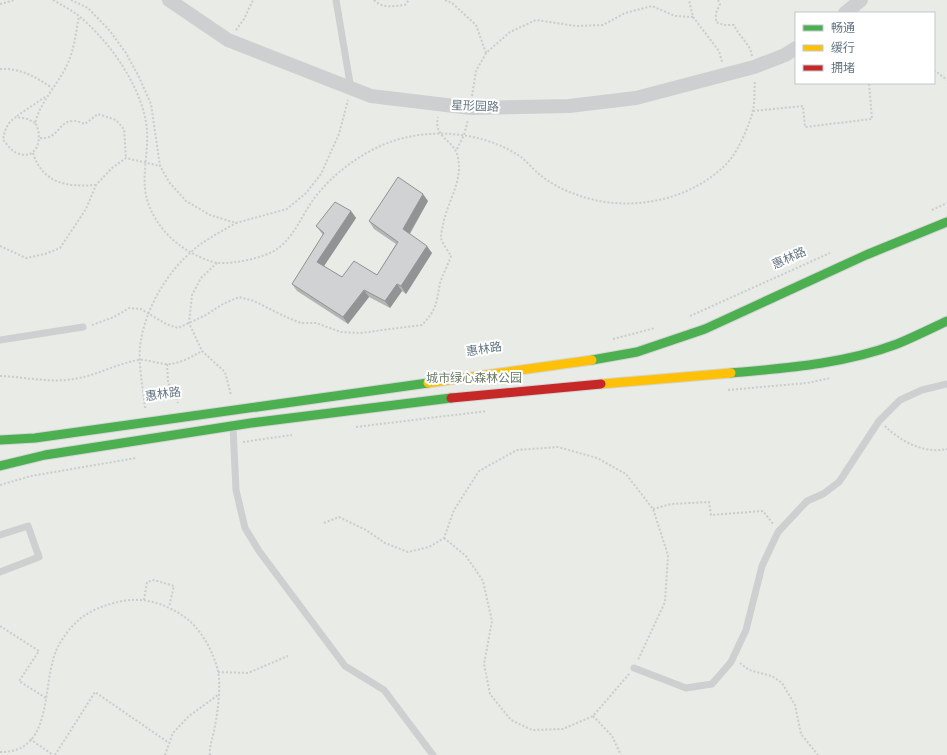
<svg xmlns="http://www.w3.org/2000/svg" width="947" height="755" font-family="Figtree,'Noto Sans SC',sans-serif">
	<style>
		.green { fill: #e8ebe6; fill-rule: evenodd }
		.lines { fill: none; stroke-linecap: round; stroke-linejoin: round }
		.fast-casing { stroke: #d5d6d7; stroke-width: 11 }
		.slow-casing { stroke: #d5d6d7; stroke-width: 11 }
		.jam-casing { stroke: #d5d6d7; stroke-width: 11 }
		.path { stroke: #cbcccd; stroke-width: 2; stroke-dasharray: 2 2; stroke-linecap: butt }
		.lane { stroke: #cecfd0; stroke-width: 7 }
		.street { stroke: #cecfd0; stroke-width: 14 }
		.fast { stroke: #4caf50; stroke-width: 9 }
		.slow { stroke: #ffc107; stroke-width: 9 }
		.jam { stroke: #c62828; stroke-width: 9 }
		.wall { fill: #b3b5b5 }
		.shaded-wall { fill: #929394 }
		.building { fill: #d0d2d3; stroke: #929394 }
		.labels { text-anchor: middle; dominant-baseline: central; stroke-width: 4; stroke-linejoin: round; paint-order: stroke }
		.street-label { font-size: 12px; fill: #657683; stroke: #fff }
		.park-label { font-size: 12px; fill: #687a64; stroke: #fff }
	</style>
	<rect width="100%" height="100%" fill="#f9f9f9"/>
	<!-- green -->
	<path class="green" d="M0,0H947V755H0ZM796,13H934V83H796Z"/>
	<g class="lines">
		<defs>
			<g id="fast">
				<path d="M592,360L637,352L705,329L866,255L947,222"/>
				<path d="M731,373C786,368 844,364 897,344C914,337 930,329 947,321"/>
				<path d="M0,440L35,438L428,383"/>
				<path d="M0,466L45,455L251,423L451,398"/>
			</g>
			<g id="slow">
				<path d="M428,383L592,360"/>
				<path d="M601,384L731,373"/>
			</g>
			<path id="jam" d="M451,398L601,384"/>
		</defs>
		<!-- fast casing -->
		<use href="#fast" class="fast-casing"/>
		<!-- slow casing -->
		<use href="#slow" class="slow-casing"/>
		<!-- jam casing -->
		<use href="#jam" class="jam-casing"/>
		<!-- path -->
		<g class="path">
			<path d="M53,0C62,5 71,10 79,16C109,41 139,83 146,122C150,144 143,166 145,188C147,214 167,239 190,252C197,256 210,262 218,263C234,264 264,258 277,249C294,237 301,217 313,200C334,171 372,144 408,137C445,129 489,135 521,157C527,162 533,169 539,174C548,182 563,190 575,194C625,214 692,202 729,161C738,151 750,124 753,110C755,101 754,90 755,80"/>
			<path d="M71,0L88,8L110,31L126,53L139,77L151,104L160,166L169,182L186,201L210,215L236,223L287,209L306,193L321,174L339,134L348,100"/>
			<path d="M374,0C383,9 393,6 405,5L409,0"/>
			<path d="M445,0L452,3L476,25L486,53"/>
			<path d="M718,0L720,4L716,13V22L724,25H734C739,37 750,43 752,56"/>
			<path d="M0,4L15,0"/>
			<path d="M693,17L719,51L722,62"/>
			<path d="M236,30L244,19L253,0"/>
			<path d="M0,69C21,68 36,77 52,88"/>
			<path d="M934,70L947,80"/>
			<path d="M472,96L476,71L486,53L510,32L536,20L576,26L603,25L625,13L652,6L675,16L693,17L689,0"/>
			<path d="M753,111L803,106L805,127L872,119L869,83"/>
			<path d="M17,116L45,97"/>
			<path d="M35,123L28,119L16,117C7,123 5,129 3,140C7,144 11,151 17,153C37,162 44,137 35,123C41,101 56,87 66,67C74,52 76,32 79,16"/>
			<path d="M40,138C58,140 58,122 72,121C76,120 81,123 85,124L98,114L116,120L124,129L126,158"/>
			<path d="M457,149L464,135L468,120"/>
			<path d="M33,153C43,184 67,187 96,185"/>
			<path d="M932,210L947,203"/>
			<path d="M0,246L26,258L45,254L60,248L86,209L96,185L112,168L126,158L160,166"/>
			<path d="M217,263L201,278L192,295L189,323L202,351L225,372L231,395"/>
			<path d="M690,316L830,253"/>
			<path d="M92,325L114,317L129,308L141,309L166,324L178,328L206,315L223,304L239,297L254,301L286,317L301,323H316L341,332L360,333L422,325C437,309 436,304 440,283C443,274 448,265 451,256C448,251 442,243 441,238C441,234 442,229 443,225C447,202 463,182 458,158C455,139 433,139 438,117"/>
			<path d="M613,339L655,328"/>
			<path d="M167,364L168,382L178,403"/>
			<path d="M0,376C27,377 53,384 79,378C99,374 117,364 138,360C146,359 156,363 165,364C178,365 191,357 202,351"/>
			<path d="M728,390L807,383L831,378"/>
			<path d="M145,408C143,386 137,361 141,340C146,309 166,274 190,253C202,241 221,232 236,223"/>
			<path d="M885,426C901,442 925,454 947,449"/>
			<path d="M356,427L487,411"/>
			<path d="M243,442L292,435"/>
			<path d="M0,485L31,476L136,458"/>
			<path d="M653,509L671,504L709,502L711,515L763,511L773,524"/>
			<path d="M324,523L339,517L366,530L385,543L408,552L429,547L444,538L454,510L479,471L517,450L558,447L597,458L626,474L653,509L668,555L665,602L638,660"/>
			<path d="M444,538L466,556L483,581L492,621L484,664L490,694L511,720L532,730L563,729L593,716L629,674"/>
			<path d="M144,600L147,582L154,580L174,586L169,607"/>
			<path d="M0,626L39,651L19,681L46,698"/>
			<path d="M740,663L749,670L772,676L782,683L795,705L801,734L818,755"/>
			<path d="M218,672L248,673L288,656"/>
			<path d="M593,716L612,736L621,755"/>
			<path d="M30,739L53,755"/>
			<path d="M0,752C58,753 39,676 60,643C74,620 88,610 114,603C137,596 160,601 180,614C199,625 213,650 218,671C221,684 218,712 215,725C214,736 209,744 210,755"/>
			<path d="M55,755L95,692L169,743"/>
			<path d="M165,755L173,733L189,716L218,695"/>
		</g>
		<!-- lane -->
		<g class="lane">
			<path d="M336,0L351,89"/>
			<path d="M0,340L83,327"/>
			<path d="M233,427L236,490L245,528L259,551L345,666L384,690L433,755"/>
			<path d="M0,535L28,526L39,557L0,572"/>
			<path d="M634,668L686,688L712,684L731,662L746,630L762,566L778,532L807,501L823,494L839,482L879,421L900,400L922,390L947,384"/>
		</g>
		<!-- street -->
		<g class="street">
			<path d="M169,0L228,40L371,96L471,108L569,106L636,98L754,67L785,55L796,48"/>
			<path d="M845,13L861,0"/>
		</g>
		<!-- fast -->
		<use href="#fast" class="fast"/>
		<!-- slow -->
		<use href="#slow" class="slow"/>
		<!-- jam -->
		<use href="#jam" class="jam"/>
	</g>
	<!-- wall -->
	<path class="wall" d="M428,201L410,234L432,253L406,294L402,291L390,308L369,297L348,324L297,291L292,284L323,235L316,226L351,211L356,218L324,266L342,277L377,275L396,244L374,229L369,221Z"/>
	<!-- shaded-wall -->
	<g class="shaded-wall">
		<path d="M423,194L428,201L408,236L403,229Z"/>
		<path d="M351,211L356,218L322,269L317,262Z"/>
		<path d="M427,246L432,253L406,294L401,286Z"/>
		<path d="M397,284L402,291L390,308L385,301Z"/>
		<path d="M364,290L369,297L348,324L343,317Z"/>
	</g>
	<!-- building -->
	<path class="building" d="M398,177L423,194L403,229L427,246L401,286L397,284L385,301L364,290L343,317L292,284L324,233L316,226L335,202L351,211L317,262L342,277L354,261L377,275L398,242L369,221Z"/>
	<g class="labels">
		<!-- street labels -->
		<g class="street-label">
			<text transform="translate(475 106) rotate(2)">星形园路</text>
			<text transform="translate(789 258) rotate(-24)">惠林路</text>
			<text transform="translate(484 349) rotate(-9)">惠林路</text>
			<text transform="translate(163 394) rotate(-8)">惠林路</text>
		</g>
		<!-- park labels -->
		<g class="park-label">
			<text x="474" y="378">城市绿心森林公园</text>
		</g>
	</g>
	<!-- legend -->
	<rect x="795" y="12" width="140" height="72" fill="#ffffff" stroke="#c1c8cd"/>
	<rect x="803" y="25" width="20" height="6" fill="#4caf50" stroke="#c1c8cd"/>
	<text x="831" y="32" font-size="12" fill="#657683">畅通</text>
	<rect x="803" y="45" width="20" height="6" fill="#ffc107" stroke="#c1c8cd"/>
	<text x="831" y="52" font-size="12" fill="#657683">缓行</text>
	<rect x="803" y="65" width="20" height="6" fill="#c62828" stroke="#c1c8cd"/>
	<text x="831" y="72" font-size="12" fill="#657683">拥堵</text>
</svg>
